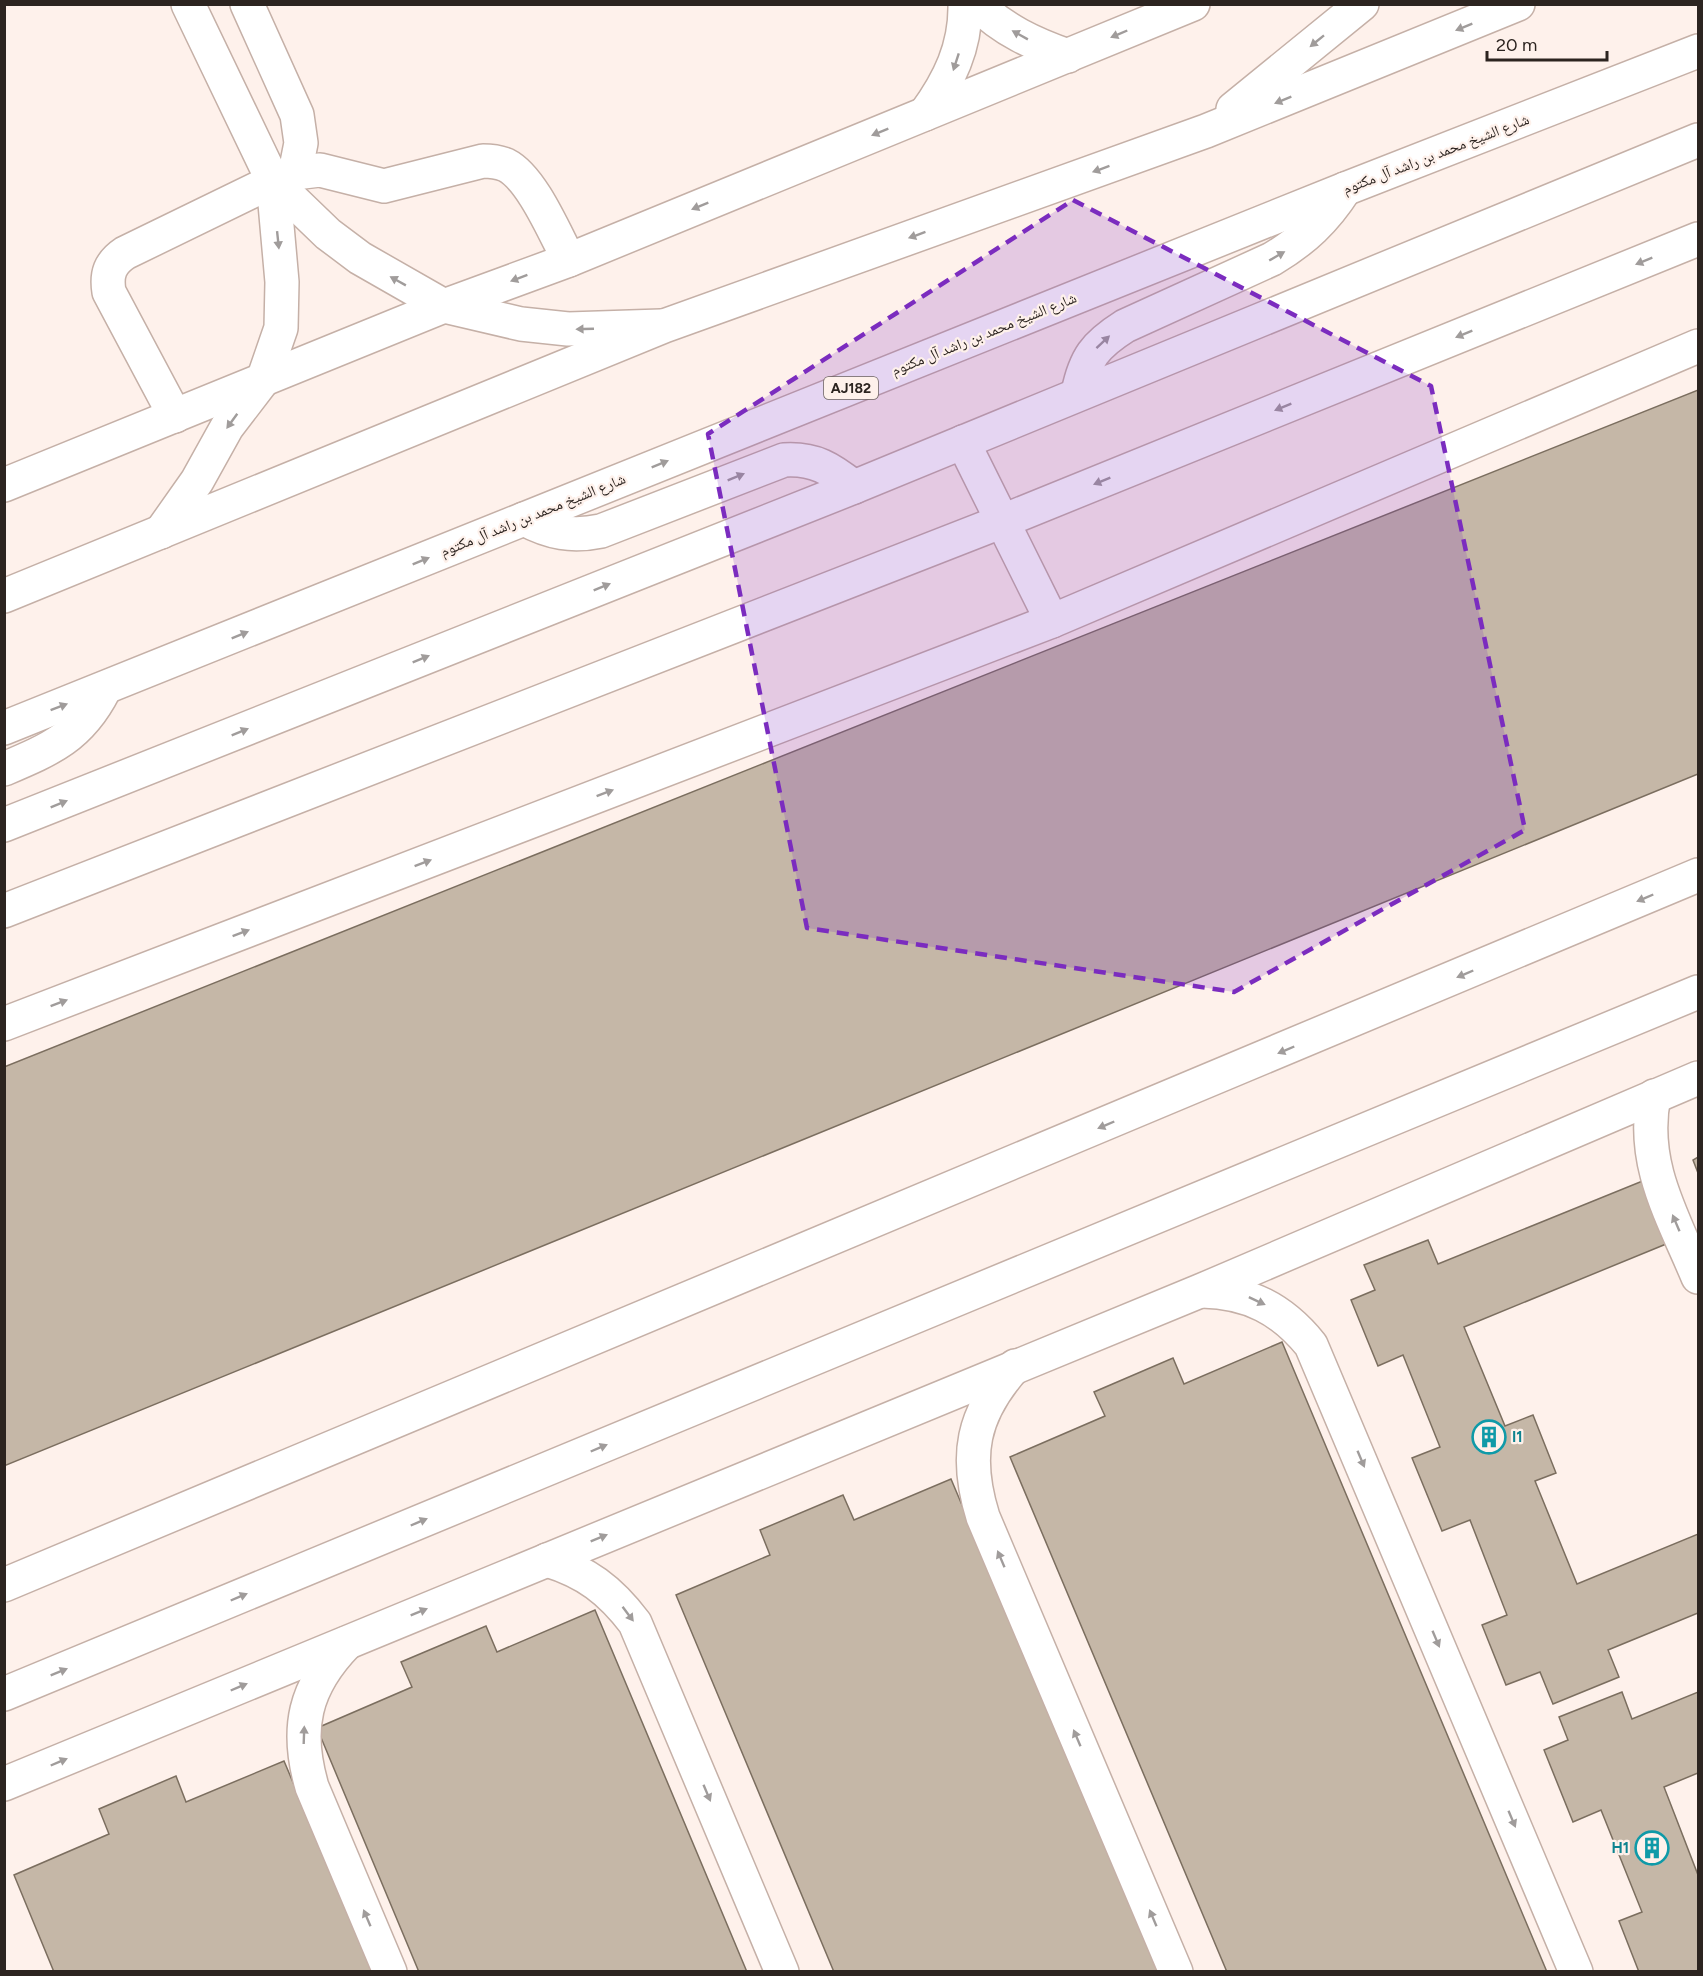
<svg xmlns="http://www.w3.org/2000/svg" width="1703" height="1976" font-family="Figtree,'Noto Naskh Arabic',sans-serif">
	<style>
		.building { fill: #c5b7a7; stroke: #7b6e5f; stroke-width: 1.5 }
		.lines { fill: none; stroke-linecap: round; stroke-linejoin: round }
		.minor-casing { stroke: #c5b0a7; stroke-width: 36 }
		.highway-casing { stroke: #c5b0a7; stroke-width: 36 }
		.minor { stroke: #fff; stroke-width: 33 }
		.highway { stroke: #fff; stroke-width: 33 }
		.oneway { fill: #a09c9b }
		.marked { fill: #7b2cbf; fill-opacity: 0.2; stroke: #7b2cbf; stroke-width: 4.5; stroke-dasharray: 12 8; stroke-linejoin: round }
		.labels { text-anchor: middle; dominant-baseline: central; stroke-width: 4.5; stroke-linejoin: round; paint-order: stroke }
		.shield { fill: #fef1eb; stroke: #6b625d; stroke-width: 1.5 }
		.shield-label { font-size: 14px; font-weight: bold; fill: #2c2420 }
		.street-label { font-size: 15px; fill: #2c2420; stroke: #fef1eb }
		.culture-label { font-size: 15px; font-weight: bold; fill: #0d838f; stroke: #fef1eb; text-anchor: start }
	</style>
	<rect width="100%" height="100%" fill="#fef1eb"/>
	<!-- building -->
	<g class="building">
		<path d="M1698,390V774L4,1466V1067Z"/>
		<path d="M1698,1157V1173L1693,1160Z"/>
		<path d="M1645,1180L1671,1242L1464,1327L1505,1426L1533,1415L1556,1473L1535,1481L1577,1584L1698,1534V1613L1608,1650L1619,1677L1553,1704L1540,1672L1506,1685L1482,1625L1507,1615L1470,1520L1442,1531L1412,1458L1440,1447L1403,1355L1378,1366L1351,1300L1375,1290L1364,1265L1428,1240L1438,1264Z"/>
		<path d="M1282,1342L1547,1972H1227L1010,1457L1105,1416L1094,1392L1173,1358L1184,1384Z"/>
		<path d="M951,1479L1159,1972H834L676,1595L770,1555L760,1530L843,1495L854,1520Z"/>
		<path d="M595,1610L747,1972H419L317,1728L412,1687L401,1662L486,1626L497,1652Z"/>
		<path d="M1622,1692L1632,1719L1698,1692V1773L1664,1787L1698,1875V1972H1639L1619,1921L1642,1912L1601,1810L1573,1822L1544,1750L1568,1740L1559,1717Z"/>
		<path d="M284,1761L373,1972H54L14,1875L109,1834L99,1809L176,1776L186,1802Z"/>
	</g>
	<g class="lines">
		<defs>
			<g id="minor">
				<path d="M188,4L273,181L328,234L360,258L444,306L521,324L568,329L661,326"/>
				<path d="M247,4L297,115L301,143L295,173"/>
				<path d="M977,4C1003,30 1034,44 1068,56"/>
				<path d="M925,114C949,81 966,47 965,4"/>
				<path d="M175,416L109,292C106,274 110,263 125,253L273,181L295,173L320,170L384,186L483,161C491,161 499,162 506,165C532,178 555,234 569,260"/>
				<path d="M963,442L1052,621"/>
				<path d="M4,485L444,306L569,260L1193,4"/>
				<path d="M161,532L197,481L227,427L263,380L281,328L282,282L273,181"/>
				<path d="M4,825L854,487L1698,140"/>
				<path d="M4,911L1003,521L1698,239"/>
				<path d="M4,1024L1052,621L1698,346"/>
				<path d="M1654,1096C1640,1163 1673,1217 1698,1277"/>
				<path d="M1202,1291C1249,1292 1282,1309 1311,1345L1576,1972"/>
				<path d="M1015,1366C972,1414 964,1456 983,1517L1176,1972"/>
				<path d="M547,1560C586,1572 610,1590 635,1623L782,1972"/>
				<path d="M4,1585L1698,875"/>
				<path d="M347,1643C304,1687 295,1729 312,1787L390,1972"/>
				<path d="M4,1694L1698,992"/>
				<path d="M4,1784L1200,1291L1698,1078"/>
			</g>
			<g id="highway">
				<path d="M1233,109L1362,4"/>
				<path d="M1078,393C1085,358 1095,345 1125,326L1272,259C1304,240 1325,220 1345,189"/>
				<path d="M524,519C550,533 572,537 601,531L784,460C815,458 831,469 854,487"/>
				<path d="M4,596L664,326L1206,131L1518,4"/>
				<path d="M4,728L1345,189L1698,51"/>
				<path d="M4,769C51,749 80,737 104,690"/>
			</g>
		</defs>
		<!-- minor casing -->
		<use href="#minor" class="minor-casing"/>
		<!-- highway casing -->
		<use href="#highway" class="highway-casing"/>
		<!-- minor -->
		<use href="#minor" class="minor"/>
		<!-- highway -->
		<use href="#highway" class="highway"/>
	</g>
	<!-- one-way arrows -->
	<defs><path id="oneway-solid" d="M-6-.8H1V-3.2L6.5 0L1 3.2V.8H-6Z" transform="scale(1.5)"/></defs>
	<g class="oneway">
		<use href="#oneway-solid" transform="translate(1464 27) rotate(158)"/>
		<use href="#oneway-solid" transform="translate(1119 34) rotate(157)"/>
		<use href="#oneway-solid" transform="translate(1020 35) rotate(-151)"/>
		<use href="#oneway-solid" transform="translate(1317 41) rotate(141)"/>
		<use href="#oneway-solid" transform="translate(956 62) rotate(108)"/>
		<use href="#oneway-solid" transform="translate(1283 100) rotate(158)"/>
		<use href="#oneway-solid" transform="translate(880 132) rotate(158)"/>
		<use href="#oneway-solid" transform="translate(1101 169) rotate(160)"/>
		<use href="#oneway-solid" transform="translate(700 206) rotate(158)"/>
		<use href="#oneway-solid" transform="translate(917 235) rotate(160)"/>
		<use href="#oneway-solid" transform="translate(278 240) rotate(84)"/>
		<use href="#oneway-solid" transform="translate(1277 256) rotate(-30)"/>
		<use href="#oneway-solid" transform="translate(1644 261) rotate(158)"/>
		<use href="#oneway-solid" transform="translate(519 278) rotate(159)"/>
		<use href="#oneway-solid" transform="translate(398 281) rotate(-151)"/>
		<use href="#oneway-solid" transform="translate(585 329) rotate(178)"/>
		<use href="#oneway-solid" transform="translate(1464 334) rotate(158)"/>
		<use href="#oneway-solid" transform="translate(1103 342) rotate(-43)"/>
		<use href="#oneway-solid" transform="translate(1283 407) rotate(158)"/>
		<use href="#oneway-solid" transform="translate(232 421) rotate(126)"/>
		<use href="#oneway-solid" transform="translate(660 464) rotate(-22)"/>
		<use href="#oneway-solid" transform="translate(736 477) rotate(-22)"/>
		<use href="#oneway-solid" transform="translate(1102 481) rotate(158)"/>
		<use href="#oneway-solid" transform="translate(421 561) rotate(-22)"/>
		<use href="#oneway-solid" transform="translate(602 587) rotate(-22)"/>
		<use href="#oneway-solid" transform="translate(240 635) rotate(-22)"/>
		<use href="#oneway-solid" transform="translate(421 659) rotate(-22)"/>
		<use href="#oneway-solid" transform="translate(59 707) rotate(-21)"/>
		<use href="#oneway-solid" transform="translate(240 732) rotate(-22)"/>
		<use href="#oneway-solid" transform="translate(605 793) rotate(-21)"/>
		<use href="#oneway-solid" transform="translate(59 804) rotate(-22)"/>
		<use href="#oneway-solid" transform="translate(423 863) rotate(-21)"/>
		<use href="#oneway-solid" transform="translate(1645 898) rotate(157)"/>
		<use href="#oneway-solid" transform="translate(241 933) rotate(-21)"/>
		<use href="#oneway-solid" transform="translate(1465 974) rotate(157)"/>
		<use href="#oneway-solid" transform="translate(59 1003) rotate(-21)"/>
		<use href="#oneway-solid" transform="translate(1286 1050) rotate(157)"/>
		<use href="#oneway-solid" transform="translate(1106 1125) rotate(157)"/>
		<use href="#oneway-solid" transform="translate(1676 1223) rotate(-113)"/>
		<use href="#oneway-solid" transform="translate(1257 1301) rotate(25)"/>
		<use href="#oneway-solid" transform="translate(599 1448) rotate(-23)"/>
		<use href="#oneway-solid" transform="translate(1361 1459) rotate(67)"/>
		<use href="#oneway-solid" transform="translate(419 1522) rotate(-23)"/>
		<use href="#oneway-solid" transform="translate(599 1538) rotate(-22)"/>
		<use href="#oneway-solid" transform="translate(1001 1559) rotate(-113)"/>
		<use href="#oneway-solid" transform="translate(239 1597) rotate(-23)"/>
		<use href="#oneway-solid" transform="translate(419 1612) rotate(-22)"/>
		<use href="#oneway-solid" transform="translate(628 1614) rotate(53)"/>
		<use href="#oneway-solid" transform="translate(1436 1639) rotate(67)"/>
		<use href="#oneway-solid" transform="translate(59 1672) rotate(-22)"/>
		<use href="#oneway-solid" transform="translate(239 1687) rotate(-23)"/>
		<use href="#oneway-solid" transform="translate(304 1735) rotate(-88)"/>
		<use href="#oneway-solid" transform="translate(1077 1738) rotate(-113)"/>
		<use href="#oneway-solid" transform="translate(59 1762) rotate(-23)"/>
		<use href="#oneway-solid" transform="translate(707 1793) rotate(67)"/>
		<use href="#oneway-solid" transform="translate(1512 1819) rotate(67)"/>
		<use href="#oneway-solid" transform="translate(367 1918) rotate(-113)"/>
		<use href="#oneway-solid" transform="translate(1153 1918) rotate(-113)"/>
	</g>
	<!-- marked area -->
	<path class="marked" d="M1073,200L1431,386L1525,830L1234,992L807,928L708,434Z"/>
	<!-- icons -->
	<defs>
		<symbol id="building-ring" viewBox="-11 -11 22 22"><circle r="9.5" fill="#fef1eb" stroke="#0f9aa8" stroke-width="1.5"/><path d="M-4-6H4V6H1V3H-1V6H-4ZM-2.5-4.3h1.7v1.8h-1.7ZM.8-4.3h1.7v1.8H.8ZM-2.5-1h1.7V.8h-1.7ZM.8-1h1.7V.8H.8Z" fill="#0f9aa8"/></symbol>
	</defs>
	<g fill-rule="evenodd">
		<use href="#building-ring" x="1470" y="1418" width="38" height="38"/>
		<use href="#building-ring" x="1633" y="1829" width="38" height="38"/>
	</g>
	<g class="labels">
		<!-- shield labels -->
		<rect class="shield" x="824" y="377" width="54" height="22" rx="4.5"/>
		<g class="shield-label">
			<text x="851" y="388">AJ182</text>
		</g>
		<!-- street labels -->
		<g class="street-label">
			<text transform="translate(1436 154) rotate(-21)">شارع الشيخ محمد بن راشد آل مكتوم</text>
			<text transform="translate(984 334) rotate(-22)">شارع الشيخ محمد بن راشد آل مكتوم</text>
			<text transform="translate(533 515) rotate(-22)">شارع الشيخ محمد بن راشد آل مكتوم</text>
		</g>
		<!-- culture labels -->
		<g class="culture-label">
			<text x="1512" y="1437">I1</text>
			<text x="1629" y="1848" text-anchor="end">H1</text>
		</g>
	</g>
	<!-- border -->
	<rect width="1703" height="1976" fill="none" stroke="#2c2420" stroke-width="12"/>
	<!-- scale -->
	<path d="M1487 51v9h120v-9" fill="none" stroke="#2c2420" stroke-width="3"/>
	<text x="1496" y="51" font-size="18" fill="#2c2420" stroke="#fef1eb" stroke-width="4.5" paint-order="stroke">20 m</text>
</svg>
